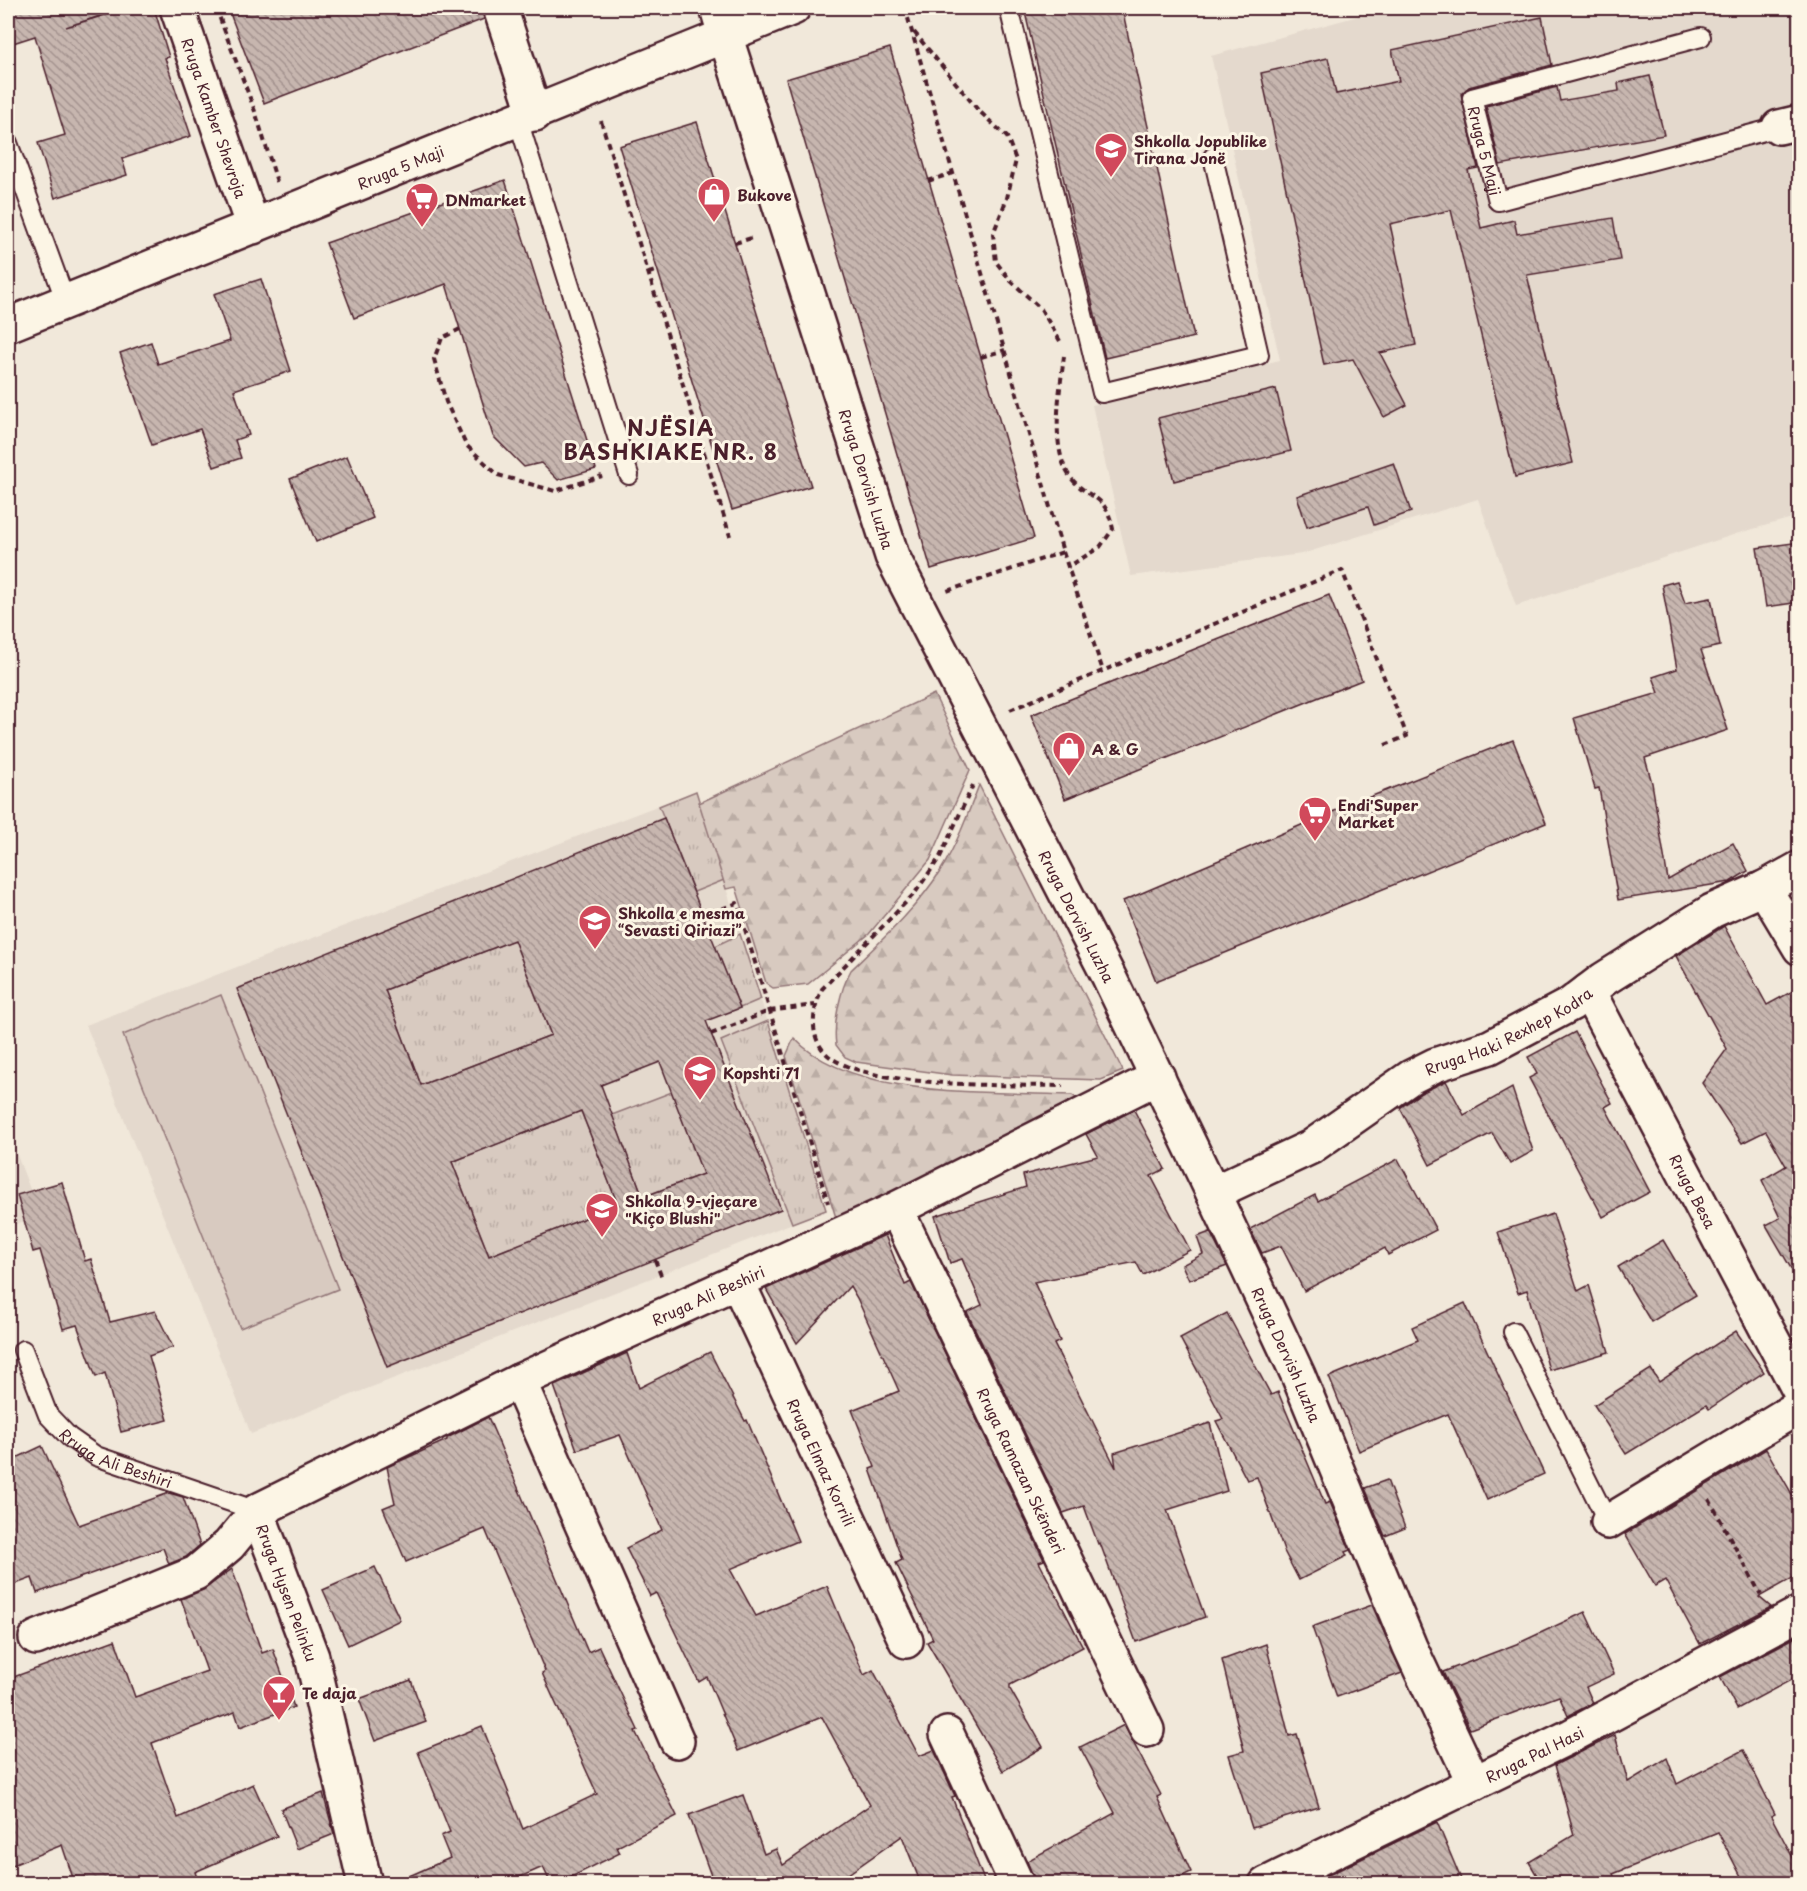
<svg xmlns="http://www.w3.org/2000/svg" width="1807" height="1891" font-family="'Playpen Sans',sans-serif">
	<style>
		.built { fill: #e4d9cd }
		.grass { fill: url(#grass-tufts); stroke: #917476; stroke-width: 1.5 }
		.forest { fill: url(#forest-firs); stroke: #917476; stroke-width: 1.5 }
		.garden { fill: #d8cac0; stroke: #917476; stroke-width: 1.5 }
		.building { fill: url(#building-back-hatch); stroke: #4a1f2b; stroke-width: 1.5; fill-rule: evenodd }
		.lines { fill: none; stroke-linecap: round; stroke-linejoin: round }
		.service-casing { stroke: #4a1f2b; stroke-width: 22 }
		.minor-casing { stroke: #4a1f2b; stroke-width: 38 }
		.tertiary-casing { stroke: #4a1f2b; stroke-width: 38 }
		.secondary-casing { stroke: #4a1f2b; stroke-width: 38 }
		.path { stroke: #4a1f2b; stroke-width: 4; stroke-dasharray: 6 4.5; stroke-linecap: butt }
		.service { stroke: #fcf5e5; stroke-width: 18 }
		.minor { stroke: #fcf5e5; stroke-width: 33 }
		.tertiary { stroke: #fcf5e5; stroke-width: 33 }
		.secondary { stroke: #fcf5e5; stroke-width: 33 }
		.labels { text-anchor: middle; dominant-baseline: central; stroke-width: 6; stroke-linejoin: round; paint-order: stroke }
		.street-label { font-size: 15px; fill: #4a1f2b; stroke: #fcf5e5 }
		.poi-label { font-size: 15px; font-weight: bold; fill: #4a1f2b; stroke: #fcf5e5; text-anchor: start }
		.district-label { font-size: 21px; font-weight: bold; letter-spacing: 1.5px; fill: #4a1f2b; stroke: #fcf5e5 }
	</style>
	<defs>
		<pattern id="grass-tufts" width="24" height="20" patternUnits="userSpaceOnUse" patternTransform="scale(1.5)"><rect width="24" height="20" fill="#d8cac0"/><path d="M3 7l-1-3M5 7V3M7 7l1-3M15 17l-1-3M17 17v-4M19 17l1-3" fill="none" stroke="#bbada5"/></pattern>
		<pattern id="forest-firs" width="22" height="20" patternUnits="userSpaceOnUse" patternTransform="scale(1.5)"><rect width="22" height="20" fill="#d8cac0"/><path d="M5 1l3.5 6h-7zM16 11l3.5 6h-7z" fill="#bbada5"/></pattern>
		<pattern id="building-back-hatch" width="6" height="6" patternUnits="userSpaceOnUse" patternTransform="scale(1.5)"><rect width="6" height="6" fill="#c7b6af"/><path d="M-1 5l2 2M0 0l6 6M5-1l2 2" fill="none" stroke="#a4938f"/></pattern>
	</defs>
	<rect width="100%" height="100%" fill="#f1e8da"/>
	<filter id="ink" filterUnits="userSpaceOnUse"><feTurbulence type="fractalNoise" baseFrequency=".0167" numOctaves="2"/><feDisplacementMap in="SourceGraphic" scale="12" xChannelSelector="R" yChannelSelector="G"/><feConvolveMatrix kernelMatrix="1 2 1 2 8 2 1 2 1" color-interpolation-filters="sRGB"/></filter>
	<g filter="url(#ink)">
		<!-- built -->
		<g class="built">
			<path d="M1360,8H1799V516L1739,533L1516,606L1478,499L1302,554L1131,576L1092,405L1280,360L1211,56L1362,15Z"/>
			<path d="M696,791L826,1210L251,1434L86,1025Z"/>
			<path d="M8,1132L40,1215L8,1227Z"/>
		</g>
		<!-- grass -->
		<g class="grass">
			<path d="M696,791L724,880L694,892L659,806Z"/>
			<path d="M740,934L761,999L740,1008L715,946Z"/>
			<path d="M514,940L551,1035L421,1085L385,990Z"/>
			<path d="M768,1021L826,1210L792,1223L721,1041Z"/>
			<path d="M672,1092L703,1174L643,1197L612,1115Z"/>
			<path d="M581,1111L618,1205L489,1256L452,1162Z"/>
		</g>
		<!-- forest -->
		<g class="forest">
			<path d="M934,694L970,770L930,860L869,934L808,984L773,988L766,983L736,887L726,889L699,803Z"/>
			<path d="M979,785L1123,1071L1101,1080L952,1075L856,1062L845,1057L836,1045C833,1023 840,990 851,970C883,939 917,908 941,870C957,844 968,814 979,785Z"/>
			<path d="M794,1038C852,1100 991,1091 1072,1095L1085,1103L837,1221L786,1056Z"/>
		</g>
		<!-- garden -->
		<path class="garden" d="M221,995L338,1289L240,1328L123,1035Z"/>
		<!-- building -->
		<g class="building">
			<path d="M8,8H105L106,14L66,27L128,8H154L169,57L165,58L191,136L122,159L127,175L55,198L38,143L65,135L35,36L13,43L8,25Z"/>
			<path d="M228,8H482L484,19L264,103Z"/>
			<path d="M1024,8H1122L1194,337L1105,358Z"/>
			<path d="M1542,17L1552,65L1469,87L1461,94L1478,168L1468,170L1481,228L1514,220L1517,234L1613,218L1620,260L1527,275L1573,463L1515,477L1451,210L1390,224L1416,345L1380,353L1407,405L1384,417L1353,359L1324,365L1261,73L1328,58L1336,94L1399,81L1392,50Z"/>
			<path d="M890,48L1034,538L931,569L786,79Z"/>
			<path d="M1650,76L1664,135L1500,165L1486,106L1557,87L1560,101L1619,91L1618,83Z"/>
			<path d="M697,122L811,486L732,510L619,146Z"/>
			<path d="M505,180L596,469L558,480L541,463L524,467L493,436L446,284L354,318L326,243Z"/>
			<path d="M261,279L291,371L234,390L249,435L235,440L241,458L214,467L200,429L152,445L120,353L151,342L158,364L230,341L214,294Z"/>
			<path d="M1276,389L1291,451L1174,481L1158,418Z"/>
			<path d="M347,456L373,518L316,542L290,479Z"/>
			<path d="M1394,463L1411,512L1374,525L1368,507L1307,527L1297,496Z"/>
			<path d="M1800,542V602L1766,607L1757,548Z"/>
			<path d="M1677,581L1685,603L1711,598L1720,646L1701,650L1728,730L1645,758L1652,783L1668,880L1733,843L1748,871L1730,882L1618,900L1599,788L1595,789L1574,718L1659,693L1653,677L1677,669L1662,585Z"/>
			<path d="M1329,595L1362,680L1065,799L1031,715Z"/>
			<path d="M1513,740L1546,823L1156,981L1123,901L1332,812Z"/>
			<path d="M664,818L740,1008L706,1021L781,1209L387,1367L237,989ZM514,940L551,1035L421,1085L385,990ZM660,1062L703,1174L643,1197L601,1085ZM581,1111L618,1205L489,1256L452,1162Z"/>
			<path d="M1724,926L1767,1005L1800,987V1284L1766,1225L1780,1218L1762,1180L1786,1166L1766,1131L1742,1143L1702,1083L1727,1049L1676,956Z"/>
			<path d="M1575,1032L1612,1103L1605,1107L1650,1192L1603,1217L1529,1078L1537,1074L1528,1057Z"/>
			<path d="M1446,1081L1464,1115L1512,1088L1533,1151L1510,1164L1492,1133L1430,1165L1400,1108L1421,1093Z"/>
			<path d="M1134,1110L1165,1169L1151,1176L1190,1250L1143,1275L1136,1262L1034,1282L1060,1341L1054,1344L1116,1468L1114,1453L1210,1423L1227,1491L1167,1510L1205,1617L1136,1642L1100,1543L1098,1544L1084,1506L1063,1513L967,1312L982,1305L962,1259L950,1263L935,1216L1026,1187L1023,1175L1098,1156L1086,1134Z"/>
			<path d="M1398,1159L1436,1230L1388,1255L1385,1248L1304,1291L1281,1246L1262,1253L1250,1229L1315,1195L1318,1201Z"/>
			<path d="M62,1182L85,1261L91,1259L110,1322L155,1311L173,1347L149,1356L168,1420L121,1432L105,1373L96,1377L77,1325L63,1329L40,1250L33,1252L17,1195Z"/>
			<path d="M1553,1214L1578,1291L1589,1285L1609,1352L1549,1370L1527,1290L1518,1293L1498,1232Z"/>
			<path d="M1210,1232L1227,1266L1189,1280L1182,1265L1203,1254L1197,1237Z"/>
			<path d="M885,1235L905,1285L911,1282L1044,1560L1039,1562L1083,1647L1010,1685V1689L1043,1747L1003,1771L927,1642L933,1639L896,1563L902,1560L870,1469L875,1467L852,1410L899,1391L857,1298L850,1286L797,1343L766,1289Z"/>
			<path d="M1663,1240L1696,1295L1651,1322L1618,1267Z"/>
			<path d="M1465,1303L1544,1474L1487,1500L1448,1414L1359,1451L1329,1377L1418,1340L1412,1327Z"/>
			<path d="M1227,1313L1271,1395L1278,1392L1325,1504L1330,1502L1350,1550L1345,1552L1347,1556L1299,1580L1284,1551L1257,1477L1247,1480L1216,1421L1223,1419L1180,1338Z"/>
			<path d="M1736,1331L1764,1372L1709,1409L1706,1405L1626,1454L1594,1405L1651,1369L1659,1382Z"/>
			<path d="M710,1352L745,1421L747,1420L798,1541L730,1569L756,1616L827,1586L864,1675L873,1670L919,1756L934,1750L955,1796L952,1797L985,1883L994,1878L996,1884H921L902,1836L834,1884H714L689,1815L743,1795L764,1854L776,1849L783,1865L870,1805L822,1717L738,1751L707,1677L699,1682L656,1593L650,1596L626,1548L662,1530L620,1435L577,1450L554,1386L627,1353L639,1388Z"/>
			<path d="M488,1417L588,1652L599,1647L638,1730L635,1731L677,1816L617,1847L620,1853L557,1884H551L543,1867L504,1884H391L450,1858L441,1836L450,1832L418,1752L482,1726L523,1829L597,1794L542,1673L545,1671L485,1529L406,1562L383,1508L395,1503L387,1467L447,1440V1438Z"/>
			<path d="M42,1446L79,1525L169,1493L183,1497L200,1545L186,1557L169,1564L163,1548L37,1593L32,1578L8,1587V1462Z"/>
			<path d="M1766,1449L1800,1508V1574L1759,1597L1771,1607L1700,1644L1665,1580L1655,1586L1625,1534Z"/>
			<path d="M1387,1480L1405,1528L1385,1536L1365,1488Z"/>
			<path d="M375,1567L400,1620L348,1645L323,1590Z"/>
			<path d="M232,1569L262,1653L273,1649L294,1707L240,1727L235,1712L152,1743L178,1818L253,1784L277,1836L195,1872L199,1884H75L62,1845L8,1867V1679L115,1640L135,1697L207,1671L181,1599L203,1590Z"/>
			<path d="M1372,1605L1402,1673L1337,1697L1312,1627Z"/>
			<path d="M1585,1612L1614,1674L1586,1687L1593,1703L1568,1716L1559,1696L1470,1729L1443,1672L1519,1643Z"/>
			<path d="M1800,1635V1664L1791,1680L1737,1709L1720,1677Z"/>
			<path d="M1266,1644L1289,1736L1297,1734L1319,1807L1252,1828L1229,1755L1244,1751L1222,1660Z"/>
			<path d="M411,1680L426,1722L375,1741L359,1699Z"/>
			<path d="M1124,1725L1161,1795L1157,1797L1191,1872L1166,1884H1035L1027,1861L1115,1813L1080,1747Z"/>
			<path d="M1615,1735L1628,1782L1667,1758L1677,1784L1743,1750L1775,1814L1771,1816L1800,1871V1884H1745L1718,1832L1613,1874L1618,1884H1542L1529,1862L1574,1835L1555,1765Z"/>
			<path d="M323,1793L334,1834L297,1849L281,1809Z"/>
			<path d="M1437,1822L1463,1884H1310Z"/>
		</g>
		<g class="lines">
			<defs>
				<g id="service">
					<path d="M1009,8L1102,393L1259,355L1213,157"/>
					<path id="s1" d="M1701,37L1472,98L1498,201L1779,127"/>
					<path d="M518,120L629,475"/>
					<path d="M8,143L66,302"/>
					<path d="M1513,1332L1608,1522"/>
					<path id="s2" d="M23,1350L48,1415L69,1437L96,1456L257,1511"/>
				</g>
				<g id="minor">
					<path id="s3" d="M177,8L253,227"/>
					<path id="s4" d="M725,35L892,556L1109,977L1213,1193L1298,1375L1410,1647L1474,1783"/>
					<path d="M1779,127L1800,122"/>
					<path d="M1764,888L1800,948"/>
					<path id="s5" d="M1588,991L1800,1392"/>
					<path id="s6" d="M1213,1193L1311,1147L1411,1077L1435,1065L1490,1047L1571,1004L1604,979L1712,911L1764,888L1800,868"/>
					<path id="s7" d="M896,1209L1147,1730"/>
					<path id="s8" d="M737,1281L906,1641"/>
					<path d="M519,1381L677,1741"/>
					<path id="s9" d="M257,1511L312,1657L365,1884"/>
					<path d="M1608,1522L1800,1406"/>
					<path id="s10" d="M36,1638L196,1573L229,1545L257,1511L519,1381L896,1209L1158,1077"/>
					<path d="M947,1734L1017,1884"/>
					<path id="s11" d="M1266,1884L1571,1736L1800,1613"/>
				</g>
				<g id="tertiary">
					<path d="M500,8L535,114"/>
					<path d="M717,8L725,35"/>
				</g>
				<g id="secondary">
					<path id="s12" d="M8,325L793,8"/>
				</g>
			</defs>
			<!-- service casing -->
			<use href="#service" class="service-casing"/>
			<!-- minor casing -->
			<use href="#minor" class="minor-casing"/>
			<!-- tertiary casing -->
			<use href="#tertiary" class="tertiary-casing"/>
			<!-- secondary casing -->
			<use href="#secondary" class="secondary-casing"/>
			<!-- path -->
			<g class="path">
				<path d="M216,8L256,114L277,182"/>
				<path d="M905,8L1063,552L947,591"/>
				<path d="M914,32L978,110L1007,137L1016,160L1007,198L993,234L996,262L1011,281L1041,309L1060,341"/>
				<path d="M601,121L730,536"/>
				<path d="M928,181L953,173"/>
				<path d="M735,243L755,237"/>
				<path d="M649,273L658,270"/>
				<path d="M460,329L442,338L434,359L446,402L466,445L498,475L555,491L602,476"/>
				<path d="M1064,356C1060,390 1049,450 1071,478C1091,502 1105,492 1113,529L1100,547L1068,567"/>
				<path d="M981,357L1005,350"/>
				<path d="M1063,552L1103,671"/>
				<path d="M1010,710L1342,570L1407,736L1385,745"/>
				<path d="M973,785L940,857L915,893L822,989C811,1012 808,1043 833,1059C878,1088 1008,1085 1063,1086"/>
				<path d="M703,916L737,903L828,1203"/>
				<path d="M711,1034L769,1011L815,1005"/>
				<path d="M655,1260L662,1278"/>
				<path d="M1709,1499L1761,1595"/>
			</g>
			<!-- service -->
			<use href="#service" class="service"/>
			<!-- minor -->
			<use href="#minor" class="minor"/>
			<!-- tertiary -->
			<use href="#tertiary" class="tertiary"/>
			<!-- secondary -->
			<use href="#secondary" class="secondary"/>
		</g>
	</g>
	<!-- icons -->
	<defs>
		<symbol id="school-pin" viewBox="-11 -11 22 30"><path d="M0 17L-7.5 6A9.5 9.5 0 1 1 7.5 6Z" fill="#d1495b" stroke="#fcf5e5"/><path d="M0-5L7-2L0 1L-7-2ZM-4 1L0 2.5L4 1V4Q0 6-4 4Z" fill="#fff"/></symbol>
		<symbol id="shop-pin" viewBox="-11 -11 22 30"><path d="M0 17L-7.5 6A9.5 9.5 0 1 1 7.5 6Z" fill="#d1495b" stroke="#fcf5e5"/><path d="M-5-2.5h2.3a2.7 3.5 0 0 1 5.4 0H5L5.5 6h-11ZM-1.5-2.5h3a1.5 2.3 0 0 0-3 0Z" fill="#fff"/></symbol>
		<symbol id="supermarket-pin" viewBox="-11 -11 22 30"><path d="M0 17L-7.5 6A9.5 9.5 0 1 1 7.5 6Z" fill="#d1495b" stroke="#fcf5e5"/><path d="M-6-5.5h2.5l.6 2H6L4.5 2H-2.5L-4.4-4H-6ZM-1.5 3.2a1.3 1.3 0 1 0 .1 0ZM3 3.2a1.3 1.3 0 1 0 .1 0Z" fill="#fff"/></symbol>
		<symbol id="bar-pin" viewBox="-11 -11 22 30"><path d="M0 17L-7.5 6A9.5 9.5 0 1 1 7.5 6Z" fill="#d1495b" stroke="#fcf5e5"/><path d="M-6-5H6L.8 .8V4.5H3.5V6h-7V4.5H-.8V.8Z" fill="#fff"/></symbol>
	</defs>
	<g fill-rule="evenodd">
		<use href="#school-pin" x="1092" y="130" width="38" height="52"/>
		<use href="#shop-pin" x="695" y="175" width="38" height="52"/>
		<use href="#supermarket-pin" x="403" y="180" width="38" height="52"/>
		<use href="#shop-pin" x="1050" y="729" width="38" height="52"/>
		<use href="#supermarket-pin" x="1296" y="794" width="38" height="52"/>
		<use href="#school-pin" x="576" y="902" width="38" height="52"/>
		<use href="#school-pin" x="681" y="1053" width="38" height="52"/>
		<use href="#school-pin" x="583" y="1190" width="38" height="52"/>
		<use href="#bar-pin" x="260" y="1673" width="38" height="52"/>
	</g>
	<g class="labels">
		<!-- street labels -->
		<g class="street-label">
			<text stroke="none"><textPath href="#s3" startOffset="116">Rruga Kamber Shevroja</textPath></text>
			<text stroke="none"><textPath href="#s1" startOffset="291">Rruga 5 Maji</textPath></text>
			<text stroke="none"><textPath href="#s12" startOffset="423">Rruga 5 Maji</textPath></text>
			<text stroke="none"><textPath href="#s4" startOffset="466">Rruga Dervish Luzha</textPath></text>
			<text stroke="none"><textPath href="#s4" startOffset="952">Rruga Dervish Luzha</textPath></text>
			<text stroke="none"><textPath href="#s6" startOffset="338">Rruga Haki Rexhep Kodra</textPath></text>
			<text stroke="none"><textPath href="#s5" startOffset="226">Rruga Besa</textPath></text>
			<text stroke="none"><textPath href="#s10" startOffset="760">Rruga Ali Beshiri</textPath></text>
			<text stroke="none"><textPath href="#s4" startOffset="1438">Rruga Dervish Luzha</textPath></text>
			<text stroke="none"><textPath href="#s2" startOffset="152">Rruga Ali Beshiri</textPath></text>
			<text stroke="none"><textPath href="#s8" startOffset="200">Rruga Elmaz Korrili</textPath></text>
			<text stroke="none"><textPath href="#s7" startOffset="290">Rruga Ramazan Skënderi</textPath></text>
			<text stroke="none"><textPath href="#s9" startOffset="87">Rruga Hysen Pelinku</textPath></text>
			<text stroke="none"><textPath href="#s11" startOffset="298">Rruga Pal Hasi</textPath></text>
		</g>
		<!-- poi labels -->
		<g class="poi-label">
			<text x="1134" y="140">Shkolla Jopublike<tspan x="1134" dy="17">Tirana Jonë</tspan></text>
			<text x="737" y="194">Bukove</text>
			<text x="445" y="199">DNmarket</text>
			<text x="1092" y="748">A &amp; G</text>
			<text x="1338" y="804">Endi'Super<tspan x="1338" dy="17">Market</tspan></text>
			<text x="618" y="912">Shkolla e mesma<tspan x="618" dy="17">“Sevasti Qiriazi”</tspan></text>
			<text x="723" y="1072">Kopshti 71</text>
			<text x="625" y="1200">Shkolla 9-vjeçare<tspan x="625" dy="17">"Kiço Blushi"</tspan></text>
			<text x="302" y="1692">Te daja</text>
		</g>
		<!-- district labels -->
		<g class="district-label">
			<text x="671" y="427">NJËSIA<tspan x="671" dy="24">BASHKIAKE NR. 8</tspan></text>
		</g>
	</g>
	<!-- margin -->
	<rect width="1807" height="1891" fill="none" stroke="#fcf5e5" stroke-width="30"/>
	<rect x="15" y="15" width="1777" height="1861" fill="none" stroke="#4a1f2b" stroke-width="2" filter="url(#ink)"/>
</svg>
